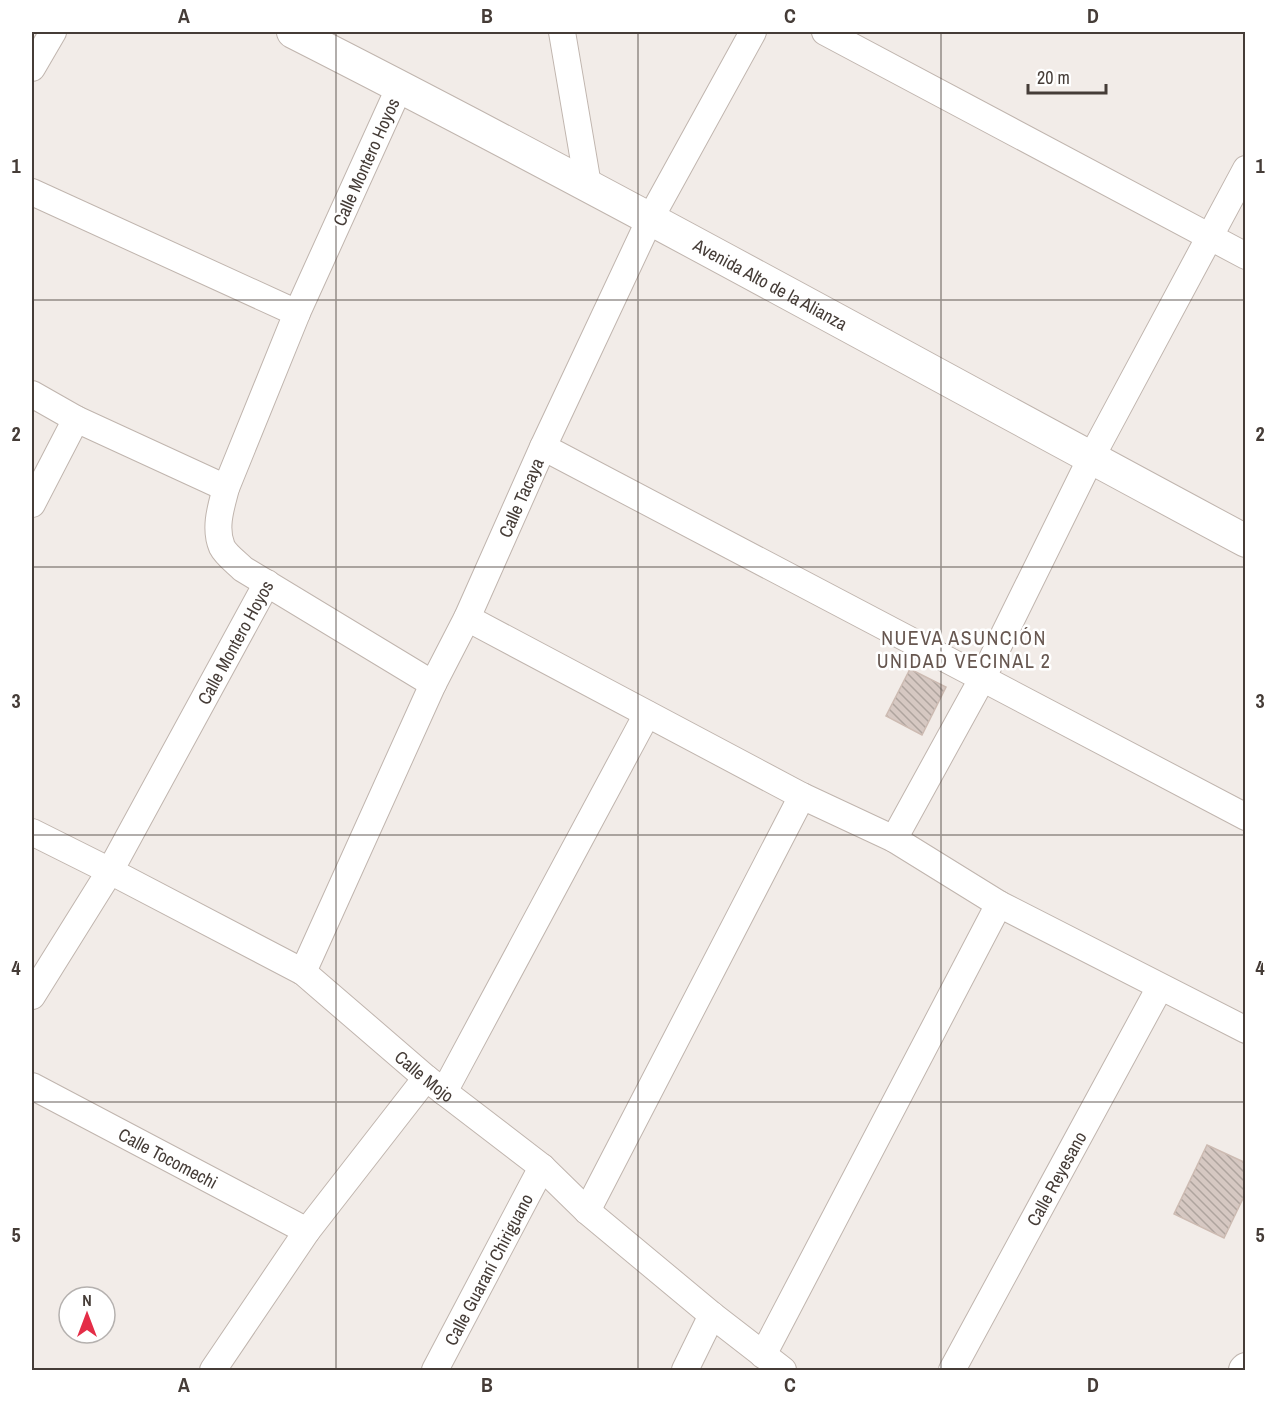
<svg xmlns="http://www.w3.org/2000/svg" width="1277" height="1402" font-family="'Archivo Narrow',sans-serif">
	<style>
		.building { fill: url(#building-back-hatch); stroke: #cdbbb2; stroke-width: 1.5 }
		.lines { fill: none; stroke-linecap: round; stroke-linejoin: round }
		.minor-casing { stroke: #c0b5ae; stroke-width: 28 }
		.tertiary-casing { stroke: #c0b5ae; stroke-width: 34 }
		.minor { stroke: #fff; stroke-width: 26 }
		.tertiary { stroke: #fff; stroke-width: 32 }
		.grid { fill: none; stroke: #453c37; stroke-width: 1.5; stroke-opacity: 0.55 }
		.labels { text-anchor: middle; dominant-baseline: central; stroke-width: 5; stroke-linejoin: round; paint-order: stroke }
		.street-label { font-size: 18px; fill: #453c37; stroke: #fff }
		.neighbourhood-label { font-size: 20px; letter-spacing: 1.5px; fill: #675750; stroke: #fff }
		.neatline { fill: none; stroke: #453c37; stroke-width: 2 }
		.grid-label { font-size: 20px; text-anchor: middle; font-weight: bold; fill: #453c37 }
	</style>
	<defs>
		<pattern id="building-back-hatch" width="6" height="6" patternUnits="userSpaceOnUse" patternTransform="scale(1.5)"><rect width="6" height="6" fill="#d6c8c2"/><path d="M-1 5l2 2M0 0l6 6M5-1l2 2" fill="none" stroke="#afa49e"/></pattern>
	</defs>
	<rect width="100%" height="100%" fill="#f2ece8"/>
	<!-- building -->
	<g class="building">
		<path d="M910,669L946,687L922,735L886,716Z"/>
		<path d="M1207,1145L1246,1163V1192L1224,1238L1174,1214Z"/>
	</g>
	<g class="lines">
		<defs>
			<g id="minor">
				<path d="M562,32L588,185"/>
				<path d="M825,32L1246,256"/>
				<path d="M32,68L53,32"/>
				<path d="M400,86L297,313L226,488C221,507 214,528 222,547C226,555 236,562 243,569L433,684"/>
				<path d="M32,192L297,313"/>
				<path d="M32,394L76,419L226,488"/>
				<path d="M543,447L1246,817"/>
				<path d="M32,504L76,419"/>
				<path d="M467,618L802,796L894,839L999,904L1246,1030"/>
				<path id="s1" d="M32,832L110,871L303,972L426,1078L542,1167L587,1211L712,1315L783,1370"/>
				<path d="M894,839L982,679L1091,458L1246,169"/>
				<path id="s2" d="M303,972L433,684L467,618L543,447L650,219L753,32"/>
				<path id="s3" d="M32,996L110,871L267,583"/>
				<path id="s4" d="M32,1086L307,1231"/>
				<path d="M444,1092L647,714"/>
				<path d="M587,1211L802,796"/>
				<path d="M763,1355L999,904"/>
				<path d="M213,1370L307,1231L426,1078"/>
				<path id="s5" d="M435,1370L542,1167"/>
				<path d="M685,1370L712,1315"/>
				<path id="s6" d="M952,1370L1160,987"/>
			</g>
			<g id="tertiary">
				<path id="s7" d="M293,32C614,195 928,371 1246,541"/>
				<path d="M1245,1370L1246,1369"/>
			</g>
		</defs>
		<!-- minor casing -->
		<use href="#minor" class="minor-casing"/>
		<!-- tertiary casing -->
		<use href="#tertiary" class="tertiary-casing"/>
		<!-- minor -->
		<use href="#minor" class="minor"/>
		<!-- tertiary -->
		<use href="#tertiary" class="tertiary"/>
	</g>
	<!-- grid -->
	<path class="grid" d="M336,32V1370M638,32V1370M941,32V1370M32,300H1246M32,567H1246M32,835H1246M32,1102H1246"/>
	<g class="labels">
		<!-- street labels -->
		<g class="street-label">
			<text transform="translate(366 162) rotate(-66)">Calle Montero Hoyos</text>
			<text stroke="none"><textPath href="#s7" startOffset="540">Avenida Alto de la Alianza</textPath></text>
			<text stroke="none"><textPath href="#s2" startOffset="522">Calle Tacaya</textPath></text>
			<text stroke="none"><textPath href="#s3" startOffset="408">Calle Montero Hoyos</textPath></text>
			<text stroke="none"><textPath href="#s1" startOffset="465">Calle Mojo</textPath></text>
			<text stroke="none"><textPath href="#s4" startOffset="154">Calle Tocomechi</textPath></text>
			<text stroke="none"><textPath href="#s6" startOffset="218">Calle Reyesano</textPath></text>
			<text stroke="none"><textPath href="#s5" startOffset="114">Calle Guaraní Chiriguano</textPath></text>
		</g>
		<!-- neighbourhood labels -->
		<g class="neighbourhood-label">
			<text x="964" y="637">NUEVA ASUNCIÓN<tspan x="964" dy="23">UNIDAD VECINAL 2</tspan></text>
		</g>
	</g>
	<!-- border -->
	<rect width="1277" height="1402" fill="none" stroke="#ffffff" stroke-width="66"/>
	<!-- north arrow -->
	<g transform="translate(87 1315)"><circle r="28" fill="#ffffff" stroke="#b5b1af" stroke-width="1.5"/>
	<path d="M0-4.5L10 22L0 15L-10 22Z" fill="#e42d47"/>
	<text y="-9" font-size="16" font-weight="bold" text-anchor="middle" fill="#453c37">N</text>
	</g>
	<!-- scale -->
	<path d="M1028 84v9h78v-9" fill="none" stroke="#453c37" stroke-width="3"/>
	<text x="1037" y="84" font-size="18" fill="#453c37" stroke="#ffffff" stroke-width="4.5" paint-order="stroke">20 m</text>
	<rect x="33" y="33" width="1211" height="1336" class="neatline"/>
	<g class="grid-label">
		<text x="184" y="23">A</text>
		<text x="487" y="23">B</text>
		<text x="790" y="23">C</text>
		<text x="1093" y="23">D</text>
		<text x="16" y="173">1</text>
		<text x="1260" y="173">1</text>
		<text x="16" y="441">2</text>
		<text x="1260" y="441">2</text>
		<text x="16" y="708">3</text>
		<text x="1260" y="708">3</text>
		<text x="16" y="975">4</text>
		<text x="1260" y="975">4</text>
		<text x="16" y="1242">5</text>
		<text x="1260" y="1242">5</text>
		<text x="184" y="1392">A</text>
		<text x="487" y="1392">B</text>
		<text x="790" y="1392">C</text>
		<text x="1093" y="1392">D</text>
	</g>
</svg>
